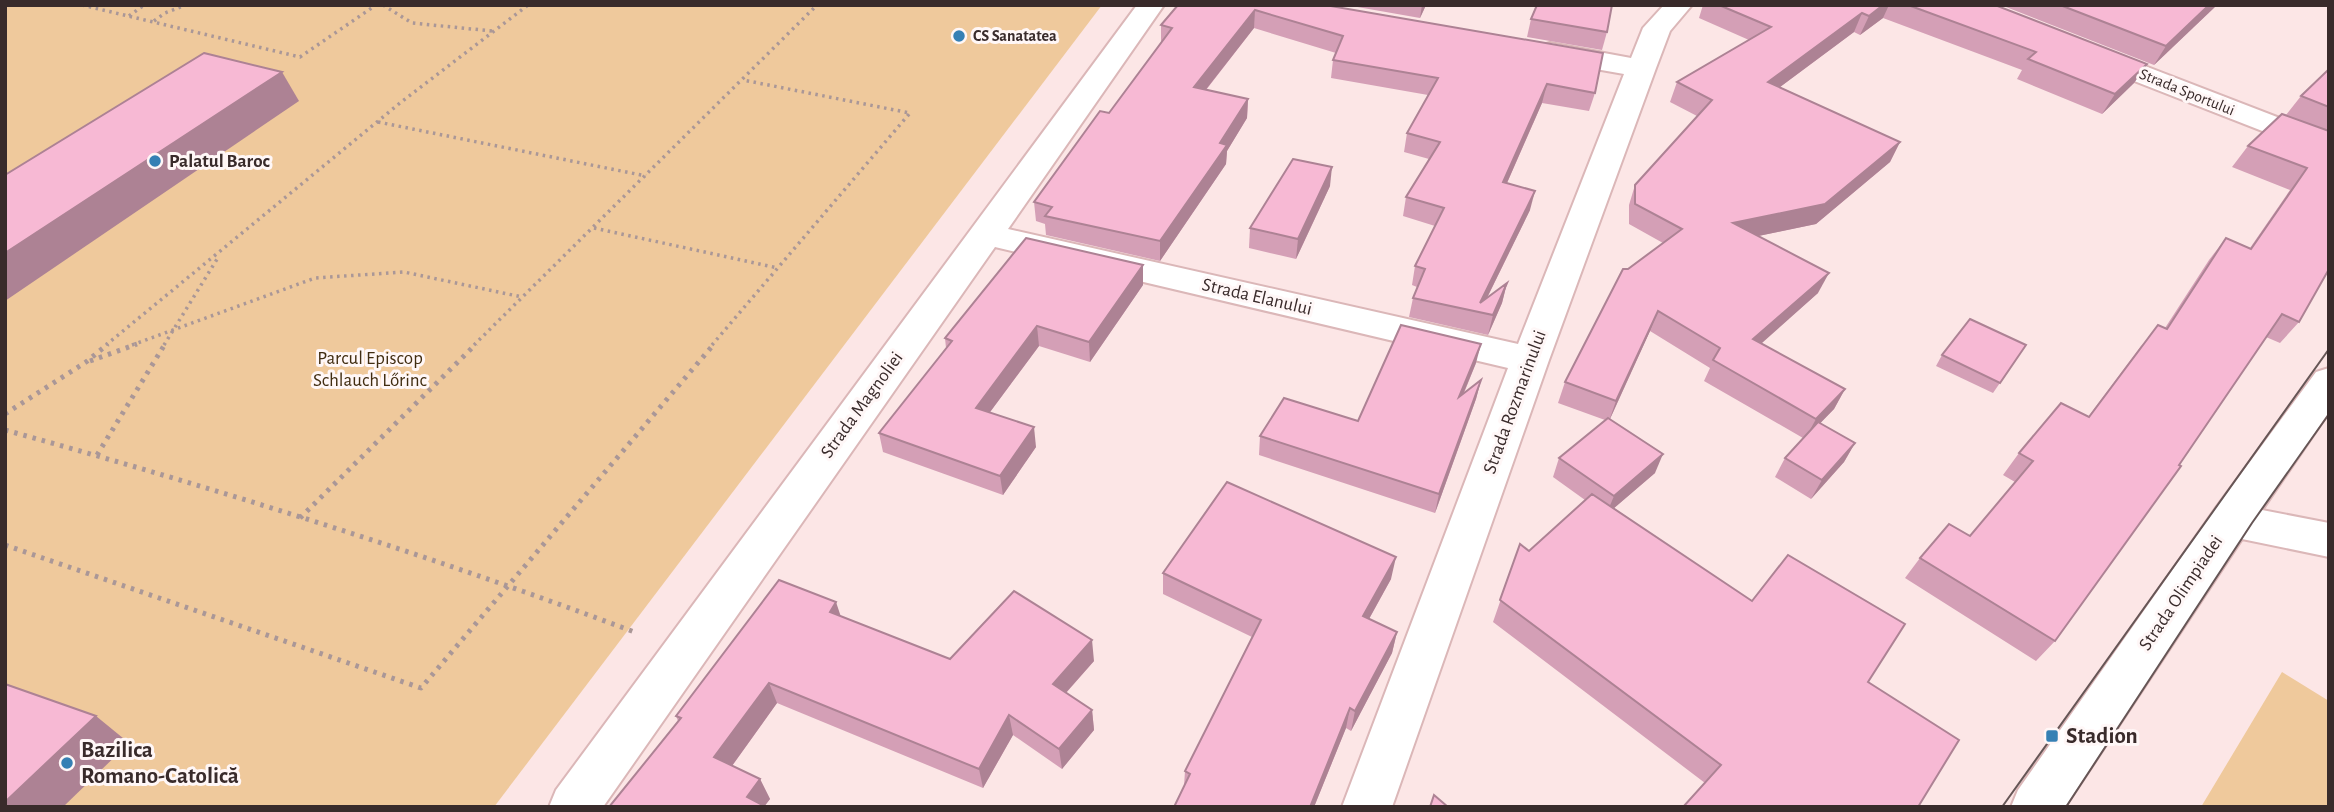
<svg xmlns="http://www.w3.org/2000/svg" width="2334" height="812" font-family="'Alegreya Sans',sans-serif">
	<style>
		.green { fill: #efc99c }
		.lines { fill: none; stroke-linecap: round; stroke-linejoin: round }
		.minor-casing { stroke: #dbb7b8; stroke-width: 4 }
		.path-far1 { stroke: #aa9797; stroke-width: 3.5; stroke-dasharray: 2.5 4.5; stroke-linecap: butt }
		.path { stroke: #aa9797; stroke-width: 5; stroke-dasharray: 3.5 6; stroke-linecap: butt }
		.minor { fill: #fff; fill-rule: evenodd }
		.tram { stroke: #665656; stroke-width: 2 }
		.wall { fill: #d49fb6 }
		.shaded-wall { fill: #ad8294 }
		.building { fill: #f7b9d4; stroke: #ad8294; stroke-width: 2 }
		.poi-dot { fill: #3680b4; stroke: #fff7f7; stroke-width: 2.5 }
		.labels { text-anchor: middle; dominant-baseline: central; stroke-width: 6; stroke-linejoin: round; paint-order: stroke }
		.far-poi-label { font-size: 16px; font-weight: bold; fill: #392b2b; stroke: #fff7f7; text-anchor: start }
		.far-street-label { font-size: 16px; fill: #392b2b; stroke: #fff7f7 }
		.poi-label { font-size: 19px; font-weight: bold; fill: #392b2b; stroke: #fff7f7; text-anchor: start }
		.street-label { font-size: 19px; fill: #392b2b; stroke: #fff7f7 }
		.park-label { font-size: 19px; fill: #412d11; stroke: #fff7f7 }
		.near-poi-label { font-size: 23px; font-weight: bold; fill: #392b2b; stroke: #fff7f7; text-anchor: start }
	</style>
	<rect width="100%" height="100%" fill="#fce6e6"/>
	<!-- green -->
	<g class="green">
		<path d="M5,5H1102L494,807H5Z"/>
		<path d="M2282,672L2329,701V807H2201Z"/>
	</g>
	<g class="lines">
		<defs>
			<g id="minor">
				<path d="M1137,5H1164L1008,229L1518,344L1624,74L1550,61L1540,58L1536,52L1540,46L1550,43L1631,58L1643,28L1664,5H1692L1670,31L1656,68L1549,360L1392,807H1342L1508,368L995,247L603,807H549L556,790Z"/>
				<path d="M2093,46L2329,137V157L2083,61L2079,55L2083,49Z"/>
				<path d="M2329,368V412L2262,510L2329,523V557L2242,539L2065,807H2011L2018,790L2216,508L2316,372Z"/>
			</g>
		</defs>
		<!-- minor casing -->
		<use href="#minor" class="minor-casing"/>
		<!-- path-far1 -->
		<g class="path-far1">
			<path d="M82,5L300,57L376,5"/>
			<path d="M383,5L412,23L492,31"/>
			<path d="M129,16L144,5"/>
			<path d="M154,21L165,13L186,5"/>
			<path d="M378,122L646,176"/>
			<path d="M594,228L778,268"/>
			<path d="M106,345L400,103L528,5"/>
			<path d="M132,345L315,278L404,272L522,297"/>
			<path d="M164,345L219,256"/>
			<path d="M474,345L817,5"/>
			<path d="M712,345L910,113L743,80"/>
		</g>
		<!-- path -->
		<g class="path">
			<path d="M90,361L137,344"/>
			<path d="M5,414L86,362L108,344"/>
			<path d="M5,430C219,489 430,555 637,633"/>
			<path d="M97,455L165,344"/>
			<path d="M300,518L476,344"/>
			<path d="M5,545L421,688L714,344"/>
		</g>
		<!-- minor -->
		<use href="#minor" class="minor"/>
		<!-- tram -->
		<g class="tram">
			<path d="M2002,807L2329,349"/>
			<path d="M2066,807L2252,523L2329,414"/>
		</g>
	</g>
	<!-- wall -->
	<g class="wall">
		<path d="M1178,5H1326L1595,93L1589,111L1542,103L1507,183L1530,210L1487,298L1507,283L1502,303L1488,335L1409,317L1413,298L1417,287L1412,285L1415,266L1435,226L1403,216L1406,197L1429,159L1404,152L1407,133L1428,95L1331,78L1333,60L1336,53L1254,28L1206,90L1248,99L1247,118L1227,151L1226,164L1160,261L1046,235L1045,224L1036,221L1034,202L1109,113L1161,43V25Z"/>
		<path d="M1346,5H1426L1420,18Z"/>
		<path d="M1703,5H1995L2147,64L2134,83L2102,114L2017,79L2022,70L1883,18L1860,35L1854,32L1780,87L1900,142L1890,162L1816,224L1758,236L1818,293L1761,343L1845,389L1834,409L1820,423L1855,443L1844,462L1811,499L1775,477L1785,458L1803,438L1704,381L1710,368L1650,331L1610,419L1655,473L1614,508L1868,682L1705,783L1493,622L1520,544L1529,551L1585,500L1553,477L1559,458L1605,420L1558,403L1565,382L1628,269L1663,243L1629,224V205L1635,185L1697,116L1670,102L1677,82L1749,40L1699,18Z"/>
		<path d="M2001,5H2217L2154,65Z"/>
		<path d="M1531,19L1607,32L1602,50L1527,37Z"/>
		<path d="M2329,69V269L2299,322L2280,343L2266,337L2055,641L2036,661L1905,578L1920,558L1970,536L2015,482L2003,475L2019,453L2088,417L2141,346L2165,328L2209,260L2226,238L2250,248L2290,190L2232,167L2248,146L2286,115L2301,96Z"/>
		<path d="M1330,186L1296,259L1249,248L1250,228Z"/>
		<path d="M1143,285L1090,362L1039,346L990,412L1036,447L1003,495L883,452L879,433L946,348L945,338Z"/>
		<path d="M2026,345L1993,393L1936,366L1942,355Z"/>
		<path d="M1476,363L1464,393L1481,380L1476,399L1435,513L1259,455L1260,436L1358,421Z"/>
		<path d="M1163,573L1391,579L1369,619L1397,632L1392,653L1351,731L1346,728L1314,807H1174L1184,786L1185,771L1252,637L1163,594Z"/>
		<path d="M841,616L950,659L1094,661L1066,693L1092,710L1094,730L1062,769L1013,735L983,788L777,703L732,766L760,779L770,799L764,806L609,807L678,721L676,716Z"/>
	</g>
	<!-- shaded-wall -->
	<g class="shaded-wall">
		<path d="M1422,5H1426L1420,18Z"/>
		<path d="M1883,5H1889L1883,18L1860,35L1869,16Z"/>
		<path d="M2209,5H2217L2154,65L2166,46Z"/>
		<path d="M1255,10L1254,28L1193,106L1194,87Z"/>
		<path d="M1862,13L1854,32L1760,102L1768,82Z"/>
		<path d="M2147,64L2134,83L2102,114L2115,94Z"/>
		<path d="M282,72L299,101L5,301V253Z"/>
		<path d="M1547,84L1542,103L1499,201L1503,182Z"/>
		<path d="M1248,99L1247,118L1227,151L1226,164L1160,261V241Z"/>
		<path d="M1900,142L1890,162L1816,224L1725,243L1733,223Z"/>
		<path d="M1332,167L1330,186L1296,259L1298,239Z"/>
		<path d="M1535,191L1530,210L1480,312V303Z"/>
		<path d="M1143,265V285L1090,362L1089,342Z"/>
		<path d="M1829,273L1818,293L1744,359L1753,339Z"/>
		<path d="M1507,283L1502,303L1488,335L1493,315Z"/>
		<path d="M1658,311L1650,331L1609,421L1616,401Z"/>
		<path d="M1037,326L1039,346L979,427L976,408Z"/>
		<path d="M1481,344L1476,363L1454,416L1459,397Z"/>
		<path d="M1481,380L1476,399L1435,513L1439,494Z"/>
		<path d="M1845,389L1834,409L1805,439L1816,419Z"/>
		<path d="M1034,427L1036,447L1003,495L1000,476Z"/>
		<path d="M1855,443L1844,462L1811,499L1822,480Z"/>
		<path d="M1663,454L1655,473L1606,515L1614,496Z"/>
		<path d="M1396,557L1391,579L1359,637L1363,616Z"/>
		<path d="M836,602L843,623L830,612Z"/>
		<path d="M1397,632L1392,653L1351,731L1355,711Z"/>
		<path d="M1092,640L1094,661L1055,705L1053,684Z"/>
		<path d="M769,683L777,703L724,777L714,757Z"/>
		<path d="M1350,708L1346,728L1314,807H1310Z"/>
		<path d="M1092,710L1094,730L1062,769L1059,749Z"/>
		<path d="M1009,715L1013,735L983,788L979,769Z"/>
		<path d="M96,716L129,743L63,807H8L7,800Z"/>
		<path d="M760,779L770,799L764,807L747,797Z"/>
	</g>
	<!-- building -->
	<g class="building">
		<path d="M1178,5H1325L1603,53L1595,93L1547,84L1503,182L1535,191L1480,303L1507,283L1493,315L1413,298L1425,269L1415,266L1444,208L1406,197L1440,142L1407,133L1438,78L1333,60L1343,36L1255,10L1194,87L1248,99L1220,143L1227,145L1160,241L1045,216L1052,207L1034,202L1100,111L1109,113L1172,28L1161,25Z"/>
		<path d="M1537,5H1612L1607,32L1531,19Z"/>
		<path d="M1719,5H1883L1869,16L1862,13L1768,82L1900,142L1825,204L1733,223L1829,273L1753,339L1845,389L1816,419L1713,360L1720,348L1658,311L1616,401L1565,382L1623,269H1628L1682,229L1635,204V185L1712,100L1677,82L1771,27Z"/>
		<path d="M1908,5H1995L2147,64L2115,94L2028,59L2036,52Z"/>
		<path d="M2060,5H2209L2166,46Z"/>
		<path d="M204,53L282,72L5,253V175Z"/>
		<path d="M2329,69V107L2301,96Z"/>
		<path d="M2282,114L2329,131V269L2299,322L2282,314L2179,465L2181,466L2055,641L1920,558L1949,524L1970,536L2033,461L2019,453L2061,403L2089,417L2158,325L2167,329L2226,238L2251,249L2307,168L2248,146Z"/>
		<path d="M1293,159L1332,167L1298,239L1250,228Z"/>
		<path d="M1026,238L1143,265L1089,342L1037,326L976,408L1034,427L1000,476L879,433L952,341L945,338Z"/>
		<path d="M1970,319L2026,345L2000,383L1942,355Z"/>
		<path d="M1401,325L1481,344L1459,397L1481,380L1439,494L1260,436L1284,398L1358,421Z"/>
		<path d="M1608,418L1663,454L1614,496L1559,458Z"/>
		<path d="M1818,422L1855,443L1822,480L1785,458Z"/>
		<path d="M1227,482L1396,557L1363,616L1397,632L1355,711L1350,708L1310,807H1174L1190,774L1185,771L1261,620L1163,573Z"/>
		<path d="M1592,494L1752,601L1788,555L1905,624L1868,682L1959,740L1918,807H1683L1721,765L1500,600L1520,544L1529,551Z"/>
		<path d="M779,580L836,602L830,612L950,659L1014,591L1092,640L1053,684L1092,710L1059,749L1009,715L979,769L769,683L714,757L760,779L747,797L766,807H609L681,718L676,716Z"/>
		<path d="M5,684L96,716L7,800L8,807H5Z"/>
		<path d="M1434,795L1448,807H1430Z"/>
	</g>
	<!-- markers -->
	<g class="poi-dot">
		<circle cx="959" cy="36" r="7"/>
		<circle cx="155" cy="161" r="7"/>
		<rect x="2045" y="729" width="14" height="14" rx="3.5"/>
		<circle cx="67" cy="763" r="7"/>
	</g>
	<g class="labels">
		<!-- far-poi labels -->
		<g class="far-poi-label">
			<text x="973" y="36">CS Sanatatea</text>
		</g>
		<!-- far-street labels -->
		<g class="far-street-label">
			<text transform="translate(2187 92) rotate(22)">Strada Sportului</text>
		</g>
		<!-- poi labels -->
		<g class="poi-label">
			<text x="169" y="161">Palatul Baroc</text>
		</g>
		<!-- street labels -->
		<g class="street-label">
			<text transform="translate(1257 297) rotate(13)">Strada Elanului</text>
			<text transform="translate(1515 402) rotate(-70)">Strada Rozmarinului</text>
			<text transform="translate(862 405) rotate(-54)">Strada Magnoliei</text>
			<text transform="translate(2181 593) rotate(-56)">Strada Olimpiadei</text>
		</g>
		<!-- park labels -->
		<g class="park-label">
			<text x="370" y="358">Parcul Episcop<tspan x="370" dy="22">Schlauch Lőrinc</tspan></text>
		</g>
		<!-- near-poi labels -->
		<g class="near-poi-label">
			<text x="2066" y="736">Stadion</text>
			<text x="81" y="750">Bazilica<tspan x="81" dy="26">Romano-Catolică</tspan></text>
		</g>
	</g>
	<!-- border -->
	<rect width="2334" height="812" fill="none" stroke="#392b2b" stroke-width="14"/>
</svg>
